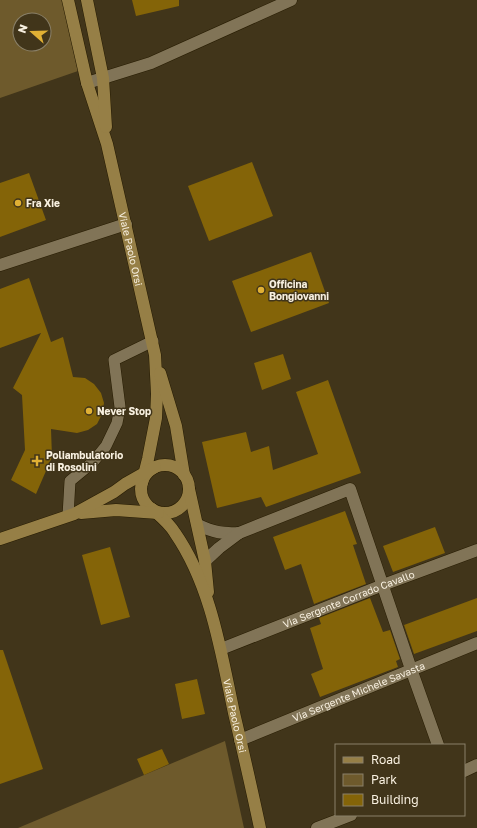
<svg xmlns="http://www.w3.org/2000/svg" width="477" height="828" font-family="'Golos Text',sans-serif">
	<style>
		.green { fill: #6e5a2c; fill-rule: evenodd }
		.building { fill: #846408 }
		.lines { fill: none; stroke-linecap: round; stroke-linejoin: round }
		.lane-casing { stroke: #271c02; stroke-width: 12 }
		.street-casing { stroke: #271c02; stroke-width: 13 }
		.secondary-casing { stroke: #271c02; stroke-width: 13 }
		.lane { stroke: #817457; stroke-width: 11 }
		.street { stroke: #817457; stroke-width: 12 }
		.secondary { stroke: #967f46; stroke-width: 12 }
		.poi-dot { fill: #e0b034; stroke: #41351a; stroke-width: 1.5 }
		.labels { text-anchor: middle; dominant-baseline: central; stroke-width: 3; stroke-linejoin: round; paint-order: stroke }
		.poi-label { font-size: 10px; font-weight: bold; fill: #f8f0e0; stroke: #41351a; text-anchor: start }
		.street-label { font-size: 10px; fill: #f8f0e0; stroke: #41351a }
	</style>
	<rect width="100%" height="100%" fill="#41351a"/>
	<!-- green -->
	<g class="green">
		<path d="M0,0H62L78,71L0,98ZM20,20H44V44H20Z"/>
		<path d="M225,741L244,828H18Z"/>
	</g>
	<!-- building -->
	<g class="building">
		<path d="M132,0H179V6L136,16Z"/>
		<path d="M252,162L273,216L209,241L188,186Z"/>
		<path d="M29,173L46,220L0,237V183Z"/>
		<path d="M311,252L329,303L251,332L232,281Z"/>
		<path d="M29,278L51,342L63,337L73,377L85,378L94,384L101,393L104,403L102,414L97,424L88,430L77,433L51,429L52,457L36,494L11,480L25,450L22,395L13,388L41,333L0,348V289Z"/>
		<path d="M283,354L291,379L262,390L254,363Z"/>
		<path d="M328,380L361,473L266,507L261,497L217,508L202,442L246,432L251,452L269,446L273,470L318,454L296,392Z"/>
		<path d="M345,511L357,544L353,545L366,584L314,604L301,564L285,570L273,537Z"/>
		<path d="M435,527L445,553L393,572L383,546Z"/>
		<path d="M110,547L130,617L101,625L82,555Z"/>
		<path d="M370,598L383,632L390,630L400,659L396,661L398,667L320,697L311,674L323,669L310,628L321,624L319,618Z"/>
		<path d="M477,598V631L414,654L404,625Z"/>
		<path d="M0,650H3L43,769L0,784Z"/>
		<path d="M197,679L205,714L182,719L175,684Z"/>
		<path d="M162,749L169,764L144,775L137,759Z"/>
	</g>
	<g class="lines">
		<defs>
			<path id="lane" d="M68,516L70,481L93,462L106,446L117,423L120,407L114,360L153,341"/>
			<g id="street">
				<path d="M87,83L151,63L291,0"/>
				<path d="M0,265L126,224"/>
				<path d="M198,525C213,532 222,534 239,533"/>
				<path d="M205,561L219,548L239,533L350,489L411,669L438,745"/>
				<path id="s1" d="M221,649L383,585L477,550"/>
				<path id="s2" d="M240,740L477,643"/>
				<path d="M464,771L477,765"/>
				<path d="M317,828L351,815"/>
			</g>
			<g id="secondary">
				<path id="s3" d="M68,0L87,83L107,144L155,355L157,394L156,418L148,459L142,483"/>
				<path d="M87,0L103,78L106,127"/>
				<path d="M160,373L176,426L184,475"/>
				<circle cx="165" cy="489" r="24"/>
				<path d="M189,489L205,561L208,592"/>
				<path id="s4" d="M152,509C160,516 169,523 175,533C211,585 221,652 234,713C243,751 252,790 260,828"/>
				<path d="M81,513L116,510L158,513"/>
				<path d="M0,539L74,514L114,492L125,484L155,467"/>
			</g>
		</defs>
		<!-- lane casing -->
		<use href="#lane" class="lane-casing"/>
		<!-- street casing -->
		<use href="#street" class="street-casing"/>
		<!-- secondary casing -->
		<use href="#secondary" class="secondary-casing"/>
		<!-- lane -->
		<use href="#lane" class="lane"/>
		<!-- street -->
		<use href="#street" class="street"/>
		<!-- secondary -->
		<use href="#secondary" class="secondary"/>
	</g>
	<!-- markers -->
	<g class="poi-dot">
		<circle cx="18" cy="203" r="4"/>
		<circle cx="261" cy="290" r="4"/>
		<circle cx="89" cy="411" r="4"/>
		<path d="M35 455h4v4h4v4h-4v4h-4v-4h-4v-4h4z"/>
	</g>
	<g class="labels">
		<!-- poi labels -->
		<g class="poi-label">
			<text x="26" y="203">Fra Xie</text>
			<text x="269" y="284">Officina<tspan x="269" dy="12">Bongiovanni</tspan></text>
			<text x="97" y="411">Never Stop</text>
			<text x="46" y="455">Poliambulatorio<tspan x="46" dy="12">di Rosolini</tspan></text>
		</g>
		<!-- street labels -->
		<g class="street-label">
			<text stroke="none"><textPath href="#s3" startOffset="257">Viale Paolo Orsi</textPath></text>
			<text stroke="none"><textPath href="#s1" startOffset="137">Via Sergente Corrado Cavallo</textPath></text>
			<text stroke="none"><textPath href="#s2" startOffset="128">Via Sergente Michele Savasta</textPath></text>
			<text stroke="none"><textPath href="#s4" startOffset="227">Viale Paolo Orsi</textPath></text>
		</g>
	</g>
	<!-- legend -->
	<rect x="335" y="744" width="130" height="72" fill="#41351a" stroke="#8a8069"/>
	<rect x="343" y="757" width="20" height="6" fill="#967f46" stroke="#8a8069"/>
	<text x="371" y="764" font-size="12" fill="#f8f0e0">Road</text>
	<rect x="343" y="774" width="20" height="12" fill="#6e5a2c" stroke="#8a8069"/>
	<text x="371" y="784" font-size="12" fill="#f8f0e0">Park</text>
	<rect x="343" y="794" width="20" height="12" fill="#846408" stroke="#8a8069"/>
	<text x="371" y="804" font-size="12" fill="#f8f0e0">Building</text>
	<!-- north arrow -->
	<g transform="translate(32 32) rotate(290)"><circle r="19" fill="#41351a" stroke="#8a8069"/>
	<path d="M0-3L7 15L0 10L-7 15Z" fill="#e0b034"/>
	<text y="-6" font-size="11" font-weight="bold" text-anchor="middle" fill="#f8f0e0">N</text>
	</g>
</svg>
